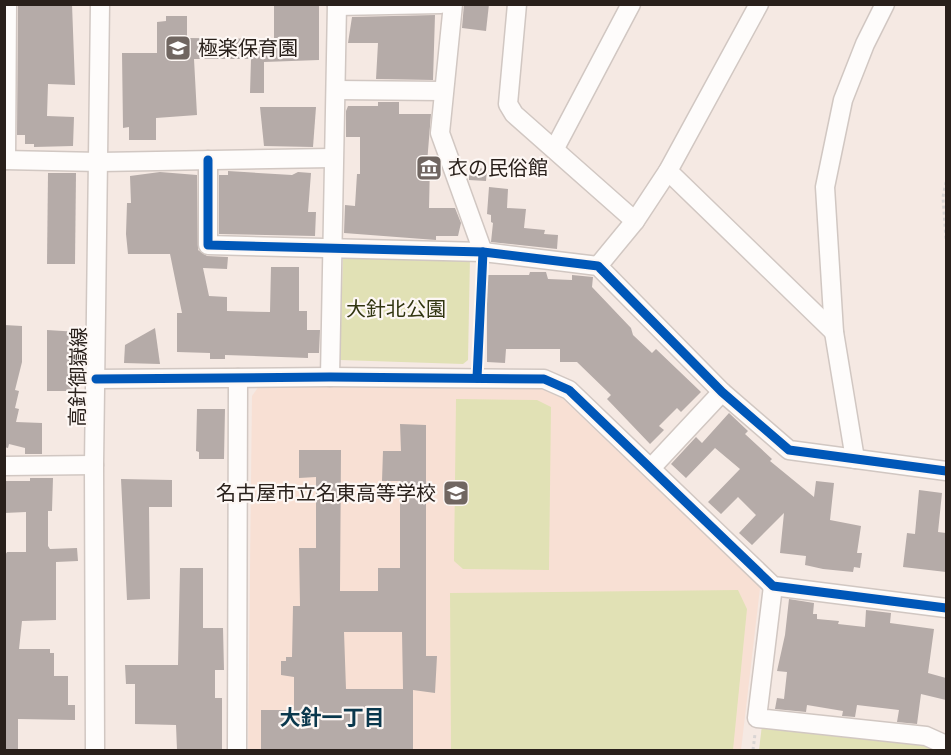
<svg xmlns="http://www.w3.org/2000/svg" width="951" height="755" font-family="Roboto,'Noto Sans JP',sans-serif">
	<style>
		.built { fill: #f8e0d4 }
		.green { fill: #e1e1b5 }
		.building { fill: #b5aba8; fill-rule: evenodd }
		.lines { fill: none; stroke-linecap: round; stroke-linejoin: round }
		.minor-casing { stroke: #d1c7c2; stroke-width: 21 }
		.path { stroke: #d9d5d4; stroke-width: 3; stroke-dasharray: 3 3; stroke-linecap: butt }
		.minor { stroke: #fefcfb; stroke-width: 18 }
		.cycleway-casing { stroke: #fdf7f4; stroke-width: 13 }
		.cycleway { stroke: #0057b8; stroke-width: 9 }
		.labels { text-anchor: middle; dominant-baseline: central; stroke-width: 4.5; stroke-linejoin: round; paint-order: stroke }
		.poi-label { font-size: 20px; fill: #29201b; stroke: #fdf7f4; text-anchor: start }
		.park-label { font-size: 20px; fill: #313510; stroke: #fdf7f4 }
		.street-label { font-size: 20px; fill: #29201b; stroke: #fdf7f4 }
		.neighbourhood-label { font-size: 21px; font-weight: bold; fill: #0a384d; stroke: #fdf7f4 }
	</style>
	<rect width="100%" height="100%" fill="#f5e9e3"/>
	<!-- built -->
	<path class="built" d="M259,386L541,389L562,398L760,588L741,750H248L252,396Z"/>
	<!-- green -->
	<g class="green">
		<path d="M343,256L470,257L468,360L463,364L340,360Z"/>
		<path d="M456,399L537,400L551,407L549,570L463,569L454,561Z"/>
		<path d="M738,590L747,609L733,750H451L450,593Z"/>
		<path d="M762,725L921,745L937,750H759Z"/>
	</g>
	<!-- building -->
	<g class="building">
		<path d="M18,4H72L75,85L48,84L47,116L74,117L73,146L34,147V144H25V135H17Z"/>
		<path d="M274,4H319V60L264,62V93H250L251,59H194L197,115L156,118V140H129V127L123,128L122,53H157V22L166,21V16H187V38L274,39Z"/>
		<path d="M464,4H489L486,31L462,28Z"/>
		<path d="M435,15L433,80L376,79L378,43H348L352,17Z"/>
		<path d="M378,102H399V114H431L427,163H430L429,208H455L461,223L458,236H436V240L344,233L345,205L355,206L357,174H360V137H346V111L348,106H378Z"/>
		<path d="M260,107H316L313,147L264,146Z"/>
		<path d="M469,167L487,169L486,181L469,180Z"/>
		<path d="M228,171L292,175L298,172L311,173L308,212H316L315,236L219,234V175H228Z"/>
		<path d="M160,172L197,175L198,250L207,256L228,257L227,269L203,268L209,296L227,297V311L270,312L271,267H299V311H307V330H320L319,353H308V358L225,355V359H210V353L177,352V313H182L170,254H128L126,234L127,203H131L130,176Z"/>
		<path d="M48,173H76L75,264H47Z"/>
		<path d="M489,187L508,189L507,208L526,209L524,228L545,230L544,234L558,235L557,249L491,242L493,223L491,222V215L487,214Z"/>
		<path d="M530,272H546L548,279L572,280V275L593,277L592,287L631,328L633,335L652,353L656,349L701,392L681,412L677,408L659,426L664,430L650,444L607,399L611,395L577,362H560V349H506L505,363L487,362V275H529Z"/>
		<path d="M4,325L22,326V362L15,390L19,391L15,408L19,409L16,422L42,423V454H25V448L9,444L8,448L4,447Z"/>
		<path d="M155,328L160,364L124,363L125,345Z"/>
		<path d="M47,330L79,332L78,361H73V391H47Z"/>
		<path d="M197,409H225L224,459H199V452L196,451Z"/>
		<path d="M729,413L748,431L745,434L772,459L770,461L814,497L816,481L834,483L830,520L861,526L857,553H862L860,568L854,567L853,572L823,569L805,565L806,556L780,553L784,513L752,545L739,533L756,515L738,497L721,514L708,502L740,469L715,448L686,478L671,464L696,437L702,443Z"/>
		<path d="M400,424L426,425V656H437L435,693L413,690V750H261V710H294V677L281,675V661H286V657H292L293,606H300L299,548H316V477L299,478V450H341L340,591H378V568H400V481H382L383,451H401ZM344,632H402L403,689H346Z"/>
		<path d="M30,478H53L52,511H48V546L50,549L77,548L78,561L56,562V620L22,621L19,649H50V653H54V676H68V705H75V720L18,719V750H4V557L7,552H26V512L4,513V481H30Z"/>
		<path d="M121,479L172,480V507H149L150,599L127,600Z"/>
		<path d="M919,490L942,493L938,532L946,533V572L903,567L907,533L915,534Z"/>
		<path d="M180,568H203V628H223L224,670H215V698H222V750H177L176,725L135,724V684H126L125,665H178Z"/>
		<path d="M789,599L814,603L813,614H817V619L839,621L838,624L865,627L866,610L891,613L890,623L934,629L928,673L946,678V700L921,694L917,724L897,722L899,710L857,705L855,717L842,716L843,711L807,705L806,712L775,709L777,698L784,699L787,672L777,671L785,635Z"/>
	</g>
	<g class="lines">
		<defs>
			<g id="minor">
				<path d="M453,4L440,133L483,252"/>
				<path d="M517,4L508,104L514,114L635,221"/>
				<path d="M337,6L441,4"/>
				<path d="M336,90L443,91"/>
				<path d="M555,148L631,4"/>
				<path d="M4,160L100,162L332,158"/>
				<path d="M6,160L7,4"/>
				<path d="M208,160V245L483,252L598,266L722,392L789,450L946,471"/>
				<path d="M668,171L834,332"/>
				<path d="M598,266L635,221L668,171L759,4"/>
				<path d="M330,377L337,4"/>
				<path d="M96,379L330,377L544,379L569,390L773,586L946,608"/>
				<path d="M855,459L834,332L825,187L843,100L865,44L885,4"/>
				<path d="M4,466L94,465"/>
				<path d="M651,468L722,392"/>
				<path d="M773,586L757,718L926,736L946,745"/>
				<path d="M95,750L94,465L100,4"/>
				<path d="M237,750L238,378"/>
			</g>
		</defs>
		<!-- minor casing -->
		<use href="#minor" class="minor-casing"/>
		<!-- path -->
		<g class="path">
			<path d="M946,182L943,197L946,239"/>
			<path d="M478,361L482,269"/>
			<path d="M753,750L755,734"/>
		</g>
		<!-- minor -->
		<use href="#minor" class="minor"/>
		<defs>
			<g id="cycleway">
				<path d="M208,160V245L483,252L598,266L722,392L789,450L946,471"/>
				<path d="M477,378L483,252"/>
				<path d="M96,379L330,377L544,379L569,390L773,586L946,608"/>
			</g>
		</defs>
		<!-- cycleway casing -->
		<use href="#cycleway" class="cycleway-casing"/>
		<!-- cycleway -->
		<use href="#cycleway" class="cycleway"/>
	</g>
	<!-- icons -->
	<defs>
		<symbol id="school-square" viewBox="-11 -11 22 22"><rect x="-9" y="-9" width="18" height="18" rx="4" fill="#706661" stroke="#fdf7f4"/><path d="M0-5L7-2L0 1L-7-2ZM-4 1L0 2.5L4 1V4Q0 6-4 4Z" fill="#fff"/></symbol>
		<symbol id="museum-square" viewBox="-11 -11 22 22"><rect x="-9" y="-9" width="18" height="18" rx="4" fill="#706661" stroke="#fdf7f4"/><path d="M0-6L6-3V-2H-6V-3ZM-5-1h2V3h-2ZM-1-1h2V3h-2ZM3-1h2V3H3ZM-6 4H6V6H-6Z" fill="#fff"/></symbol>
	</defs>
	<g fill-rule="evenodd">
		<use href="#school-square" x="163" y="33" width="30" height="30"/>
		<use href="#museum-square" x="414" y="153" width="30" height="30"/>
		<use href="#school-square" x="441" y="478" width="30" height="30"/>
	</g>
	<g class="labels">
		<!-- poi labels -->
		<g class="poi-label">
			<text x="198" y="48">極楽保育園</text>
			<text x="448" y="168">衣の民俗館</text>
			<text x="436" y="493" text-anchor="end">名古屋市立名東高等学校</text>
		</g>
		<!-- park labels -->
		<g class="park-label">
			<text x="396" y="309">大針北公園</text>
		</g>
		<!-- street labels -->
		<g class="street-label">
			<text transform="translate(78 377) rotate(-89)">高針御嶽線</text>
		</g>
		<!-- neighbourhood labels -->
		<g class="neighbourhood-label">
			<text x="332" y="718">大針一丁目</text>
		</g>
	</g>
	<!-- border -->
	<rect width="951" height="755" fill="none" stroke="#29201b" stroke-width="12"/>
</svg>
